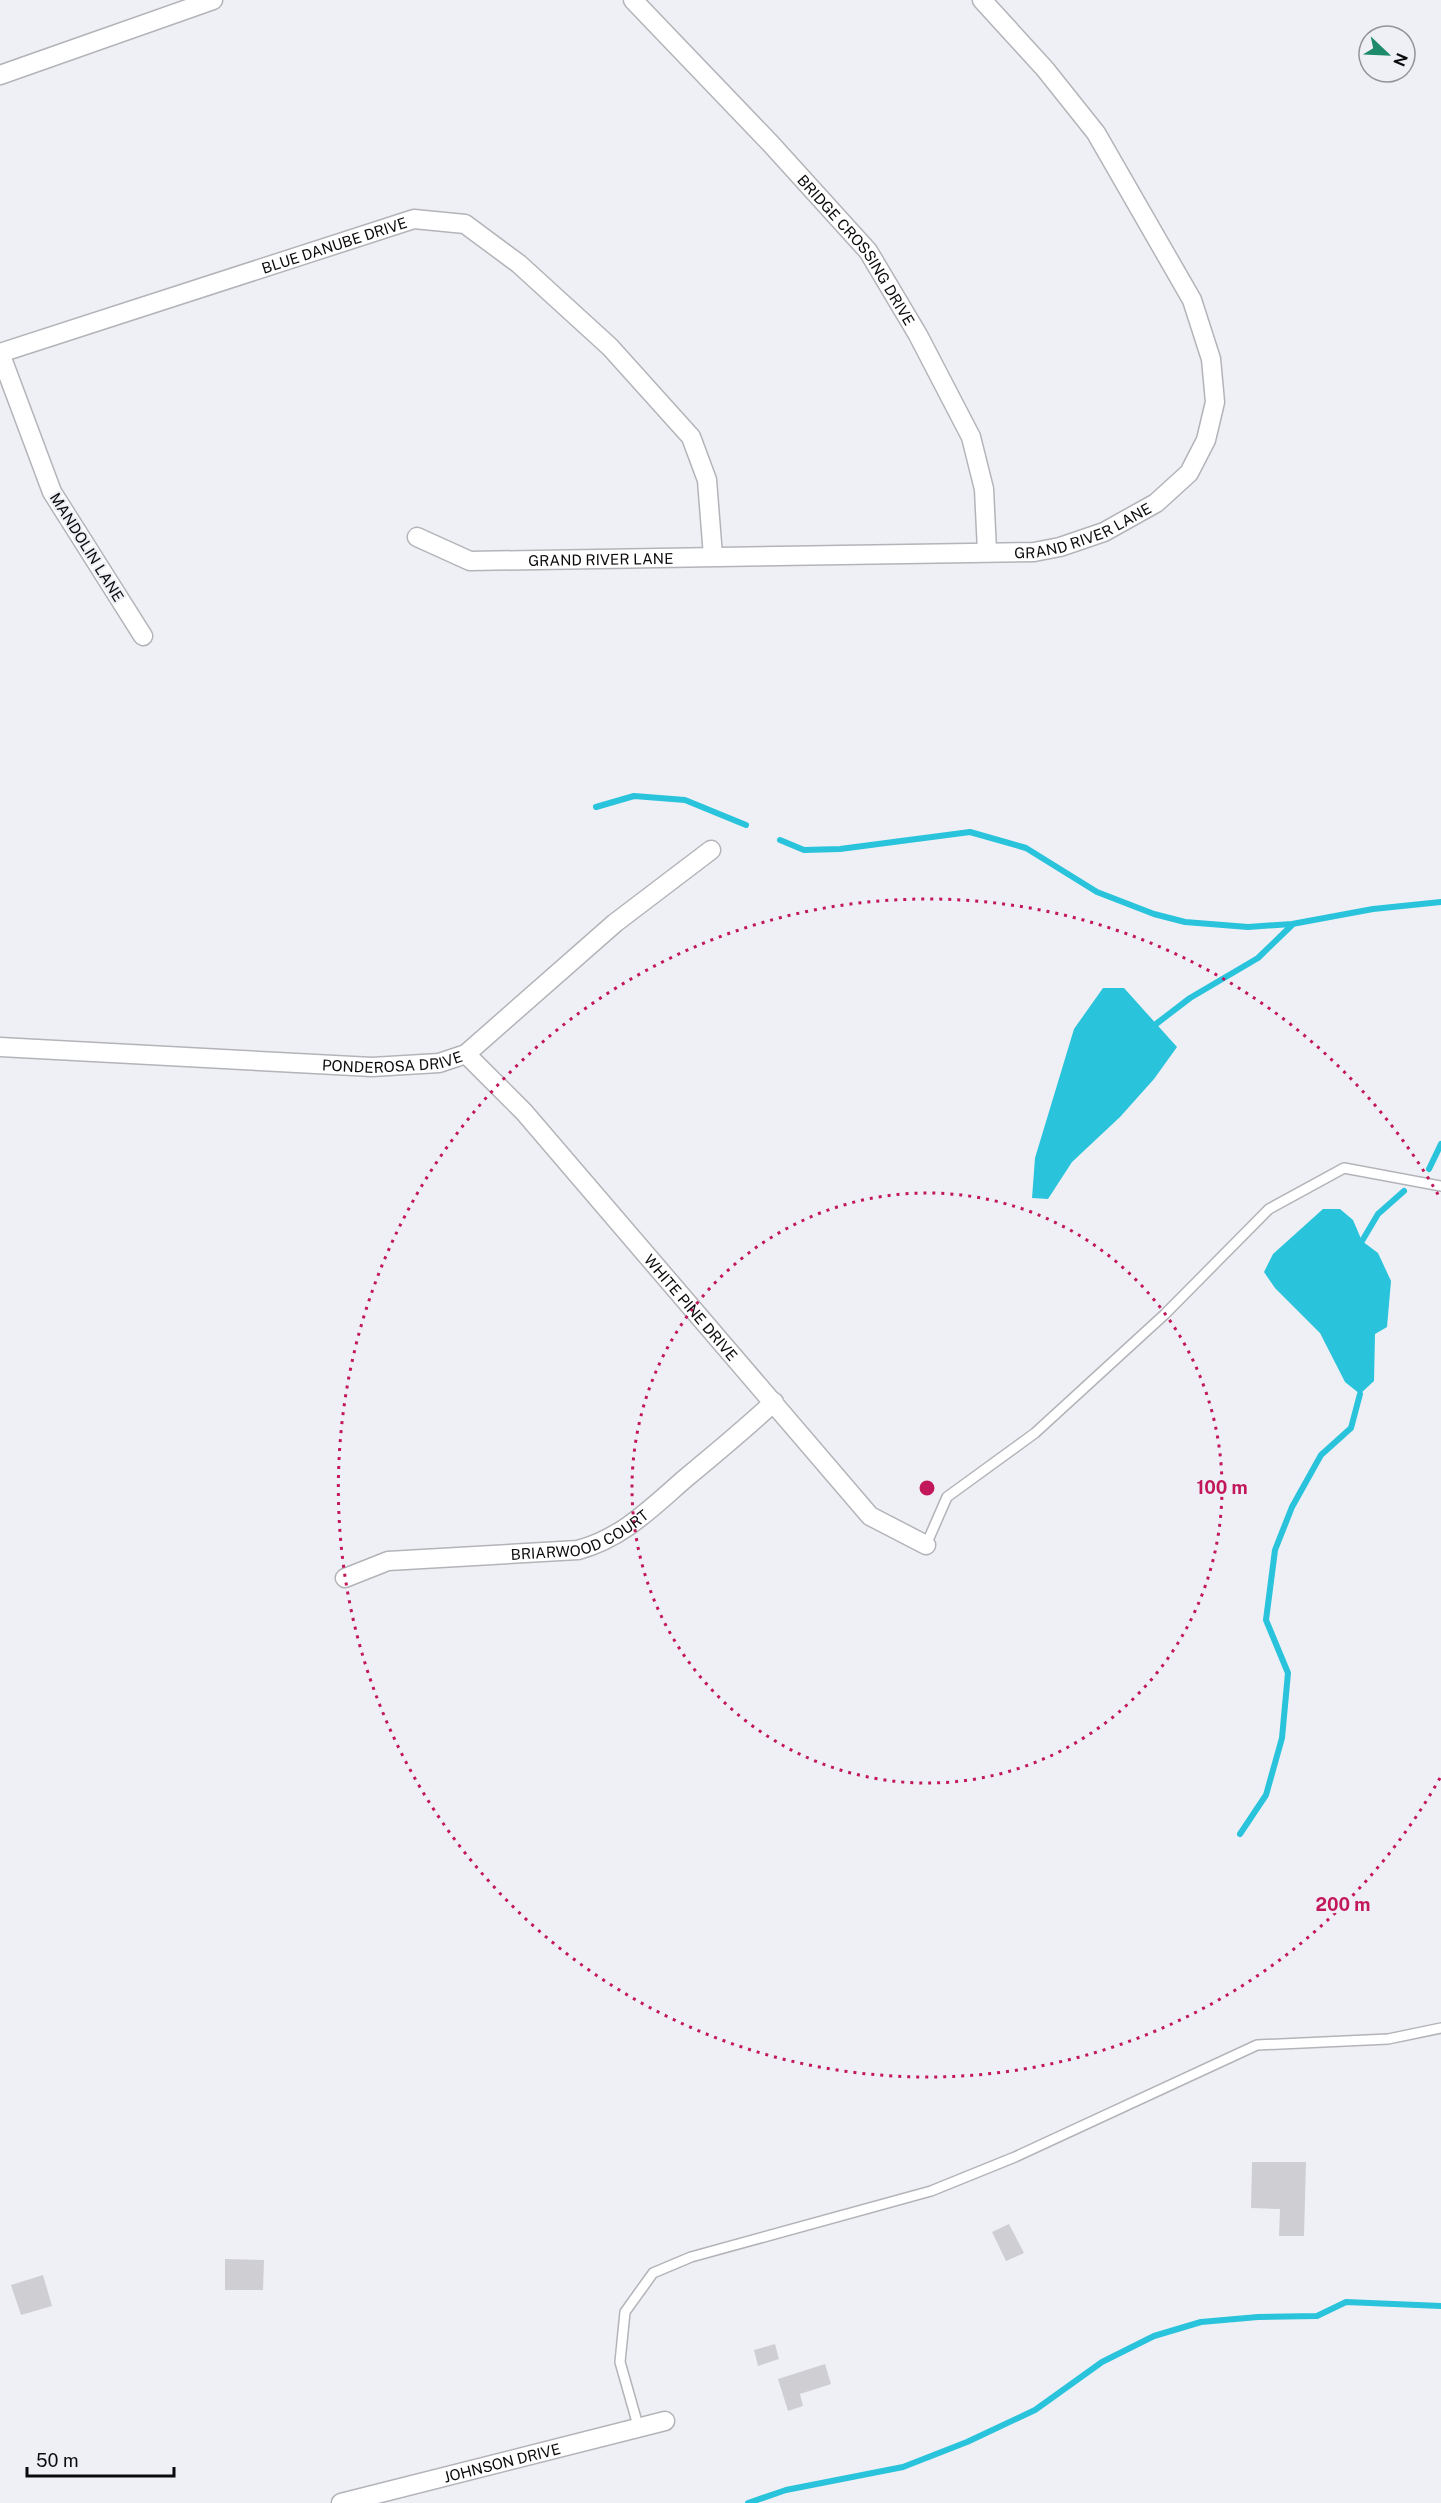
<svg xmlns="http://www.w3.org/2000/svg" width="1441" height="2503" font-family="'Public Sans',sans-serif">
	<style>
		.water { fill: #29c3db }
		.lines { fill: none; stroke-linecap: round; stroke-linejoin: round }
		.stream { stroke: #29c3db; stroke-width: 6 }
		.building { fill: #cfced3 }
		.service-casing { stroke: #b3b4b9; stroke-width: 12 }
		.minor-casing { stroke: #b3b4b9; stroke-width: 21 }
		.service { stroke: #fff; stroke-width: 9 }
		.minor { stroke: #fff; stroke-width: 18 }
		.ring { fill: none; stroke: #c2185b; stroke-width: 3; stroke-dasharray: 3 6 }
		.labels { text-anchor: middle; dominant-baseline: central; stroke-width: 4.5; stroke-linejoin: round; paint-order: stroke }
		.street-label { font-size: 15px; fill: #0b0b0d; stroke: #eff0f5 }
		.centre { fill: #c2185b; stroke: #eff0f5; stroke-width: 3 }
		.ring-label { font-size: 18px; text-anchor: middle; font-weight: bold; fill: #c2185b; stroke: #eff0f5; stroke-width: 4.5; stroke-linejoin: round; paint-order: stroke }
	</style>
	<rect width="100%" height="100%" fill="#eff0f5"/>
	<!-- water -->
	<g class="water">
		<path d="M1103,988H1124L1177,1047L1154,1079L1120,1117L1072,1162L1048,1199L1032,1198L1035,1158L1074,1029Z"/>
		<path d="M1323,1209H1340L1353,1220L1362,1241L1378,1253L1391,1281L1387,1327L1375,1334L1374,1381L1360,1394L1345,1382L1320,1333L1275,1288L1264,1272L1273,1254Z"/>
	</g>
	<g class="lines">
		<!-- stream -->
		<g class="stream">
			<path d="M596,807L634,796L685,800L746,825"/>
			<path d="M780,840L804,850L840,849L970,832L1026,848L1097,892L1154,914L1185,922L1248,927L1292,924L1373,909L1441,902"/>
			<path d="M1156,1024L1190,998L1258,958L1292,925"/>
			<path d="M1429,1169L1441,1144"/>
			<path d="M1362,1241L1378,1214L1404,1191"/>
			<path d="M1240,1834L1266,1795L1282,1738L1288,1673L1266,1620L1275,1550L1292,1507L1321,1455L1351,1428L1360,1394"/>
			<path d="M748,2503L786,2490L903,2467L967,2442L1035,2410L1102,2362L1154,2336L1201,2322L1258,2317L1317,2316L1346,2302L1441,2306"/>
		</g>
	</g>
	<!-- building -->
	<g class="building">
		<path d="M1252,2162H1306L1304,2236H1279L1280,2209L1251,2208Z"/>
		<path d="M1009,2224L1024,2253L1006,2261L992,2232Z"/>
		<path d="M225,2259L264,2260L263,2290H225Z"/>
		<path d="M43,2275L52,2306L21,2315L11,2285Z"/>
		<path d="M775,2344L779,2359L758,2366L754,2350Z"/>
		<path d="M825,2364L831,2384L800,2394L803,2406L788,2411L778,2379Z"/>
	</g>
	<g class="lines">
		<defs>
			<g id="service">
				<path d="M926,1545L947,1497L1035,1433L1165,1314L1269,1209L1344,1168L1441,1186"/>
				<path d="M639,2429L620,2362L625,2312L653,2273L691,2257L931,2191L1015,2157L1257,2045L1388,2039L1441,2028"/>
			</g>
			<g id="minor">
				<path id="s1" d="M633,0L771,144L868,251L918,335L971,437L984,489L987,551"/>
				<path d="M0,75L213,0"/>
				<path id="s2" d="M417,537L470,561L1034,552L1060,547L1104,532L1156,503L1189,473L1206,440L1215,402L1211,359L1192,300L1096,133L1045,69L982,0"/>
				<path id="s3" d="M143,636L52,492L0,353L414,219L465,224L519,264L610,347L691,437L707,480L713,556"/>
				<path id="s4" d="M0,1047L372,1067L439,1063L466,1054L615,923L711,850"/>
				<path id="s5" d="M466,1054L524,1112L870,1516L926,1545"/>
				<path id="s6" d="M345,1578L388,1561L578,1550C623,1538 652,1507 687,1477C716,1453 746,1428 774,1402"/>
				<path id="s7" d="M341,2503L665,2421"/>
			</g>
		</defs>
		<!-- service casing -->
		<use href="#service" class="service-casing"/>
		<!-- minor casing -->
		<use href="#minor" class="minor-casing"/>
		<!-- service -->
		<use href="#service" class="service"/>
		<!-- minor -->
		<use href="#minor" class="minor"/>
	</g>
	<!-- distance rings -->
	<g class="ring">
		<circle cx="927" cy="1488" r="295"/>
		<path d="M1440 1778A589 589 0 1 1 1440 1198"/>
	</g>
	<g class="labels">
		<!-- street labels -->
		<g class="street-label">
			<text stroke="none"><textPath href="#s3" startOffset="670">BLUE DANUBE DRIVE</textPath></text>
			<text stroke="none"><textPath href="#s1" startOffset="336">BRIDGE CROSSING DRIVE</textPath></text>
			<text stroke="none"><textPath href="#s2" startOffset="675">GRAND RIVER LANE</textPath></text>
			<text transform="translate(87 547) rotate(58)">MANDOLIN LANE</text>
			<text stroke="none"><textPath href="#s2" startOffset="189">GRAND RIVER LANE</textPath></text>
			<text stroke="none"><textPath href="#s4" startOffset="393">PONDEROSA DRIVE</textPath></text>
			<text stroke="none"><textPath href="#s5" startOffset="339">WHITE PINE DRIVE</textPath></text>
			<text stroke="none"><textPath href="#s6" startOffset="242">BRIARWOOD COURT</textPath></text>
			<text stroke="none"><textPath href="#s7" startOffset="166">JOHNSON DRIVE</textPath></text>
		</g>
	</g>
	<circle cx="927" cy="1488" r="9" class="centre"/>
	<g class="ring-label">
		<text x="1222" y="1494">100 m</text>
		<text x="1343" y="1911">200 m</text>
	</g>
	<!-- north arrow -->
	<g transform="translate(1387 54) rotate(113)"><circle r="28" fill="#eff0f5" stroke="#949498" stroke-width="1.5"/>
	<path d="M0-4.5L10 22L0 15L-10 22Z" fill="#1d8b6a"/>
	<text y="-9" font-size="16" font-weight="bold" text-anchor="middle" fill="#0b0b0d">N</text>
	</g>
	<!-- scale -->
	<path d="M27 2467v9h147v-9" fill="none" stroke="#0b0b0d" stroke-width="3"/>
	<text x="36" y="2467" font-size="18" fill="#0b0b0d" stroke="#eff0f5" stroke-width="4.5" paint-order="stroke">50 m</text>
</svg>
